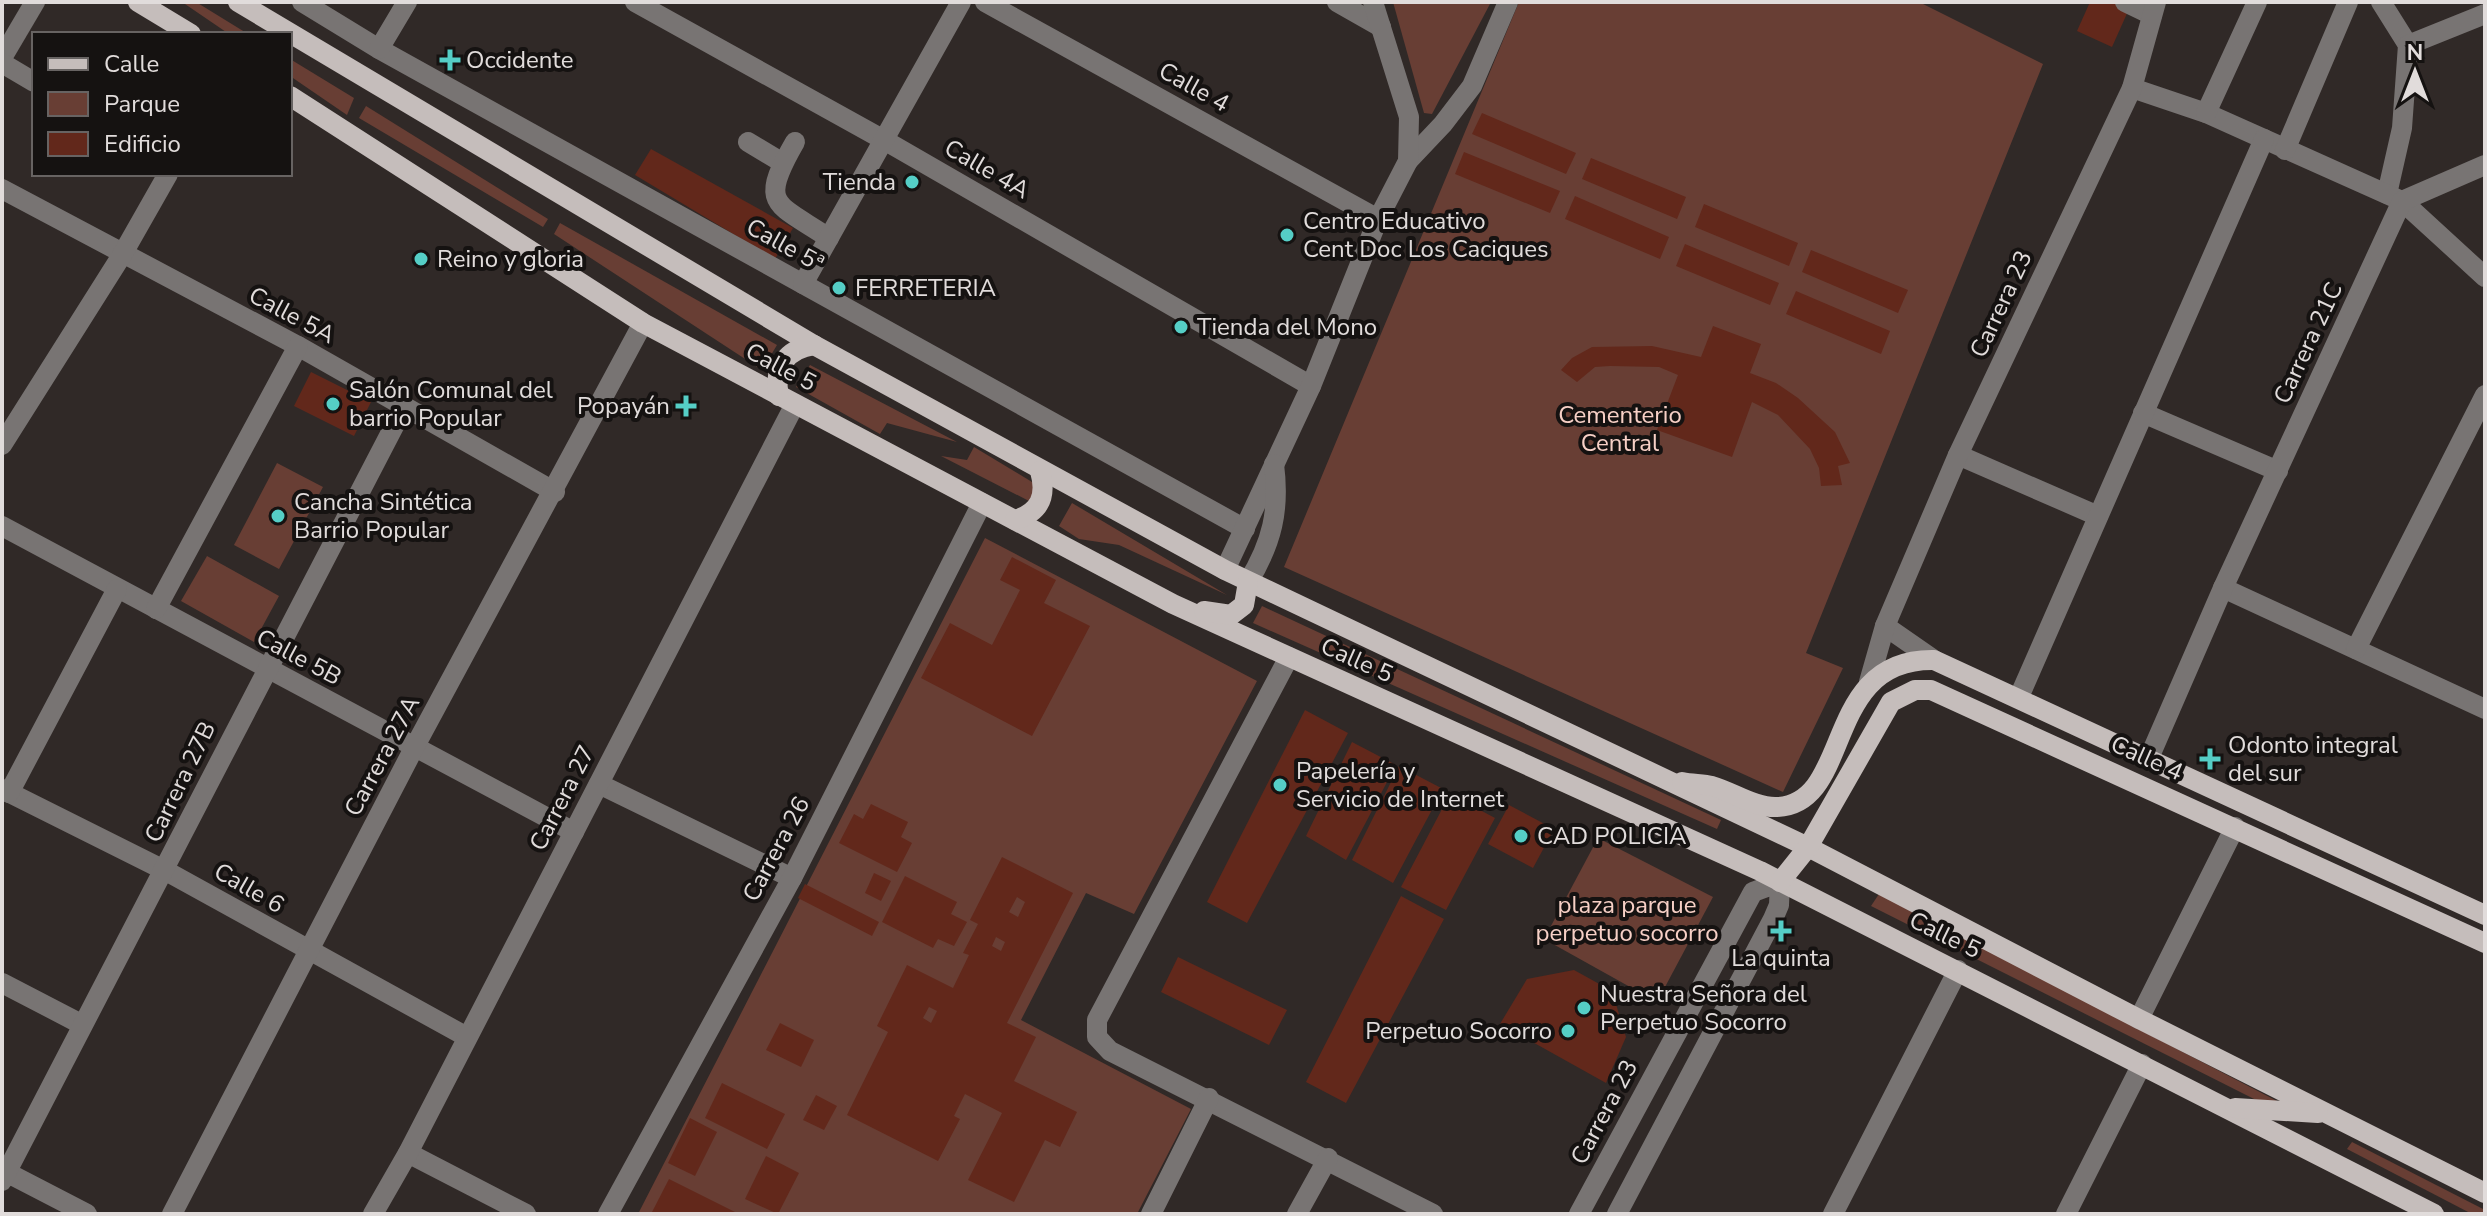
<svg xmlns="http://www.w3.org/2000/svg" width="2487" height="1216" font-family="'Nunito Sans',sans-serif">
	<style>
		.green { fill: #683e34 }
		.building { fill: #62281b; fill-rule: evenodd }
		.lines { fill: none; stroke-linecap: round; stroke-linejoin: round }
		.minor { stroke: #787473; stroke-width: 20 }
		.major { stroke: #c5bdbb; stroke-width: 20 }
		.poi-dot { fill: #55cec6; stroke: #151211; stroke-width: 3 }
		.labels { text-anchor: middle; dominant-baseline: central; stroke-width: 8; stroke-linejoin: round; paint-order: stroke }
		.poi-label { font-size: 24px; fill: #e1dcdb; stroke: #151211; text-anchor: start }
		.street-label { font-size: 24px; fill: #e1dcdb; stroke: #151211 }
		.park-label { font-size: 24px; fill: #f7d0c6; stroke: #151211 }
	</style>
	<rect width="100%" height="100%" fill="#302927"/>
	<!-- green -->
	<g class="green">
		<path d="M182,2H196L248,34H229Z"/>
		<path d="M1393,2H1491L1432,114L1424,113Z"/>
		<path d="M1519,2H1919L2043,64L1806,653L1843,668L1783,792L1284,567Z"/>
		<path d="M290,59L354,98L347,115L290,76Z"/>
		<path d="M366,106L548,219L543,227L359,118Z"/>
		<path d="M560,223L777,345L762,370L554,234Z"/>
		<path d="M810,365L957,442L887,423L880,434L796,387Z"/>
		<path d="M974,447L1037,485L1029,501L941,456L967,460Z"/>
		<path d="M277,463L323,487L279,569L234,545Z"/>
		<path d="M1072,503L1227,595L1119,545L1079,539L1059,526Z"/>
		<path d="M985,538L1257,681L1134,914L1086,893L1021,1020L1191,1109L1137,1214H638Z"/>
		<path d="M207,556L279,596L254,642L181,601Z"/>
		<path d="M1262,606L1721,820L1717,829L1253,623Z"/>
		<path d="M1598,838L1713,897L1657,1002L1544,939Z"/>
		<path d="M1879,894L2277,1101L2264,1104L1871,906Z"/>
		<path d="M2352,1142L2485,1210V1214H2472L2347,1149Z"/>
	</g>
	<!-- building -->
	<g class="building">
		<path d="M2090,2H2113L2129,9L2112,47L2077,31Z"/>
		<path d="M1482,113L1576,153L1566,174L1472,134Z"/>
		<path d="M651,149L793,228L775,259L635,175Z"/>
		<path d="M1464,152L1560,191L1550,213L1455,174Z"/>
		<path d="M1591,158L1686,197L1677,219L1582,179Z"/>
		<path d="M1575,196L1669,237L1660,259L1565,219Z"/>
		<path d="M1704,204L1798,243L1789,266L1695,227Z"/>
		<path d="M1685,244L1779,283L1770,305L1676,266Z"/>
		<path d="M1811,250L1908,290L1898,313L1802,272Z"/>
		<path d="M1796,291L1890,331L1881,354L1786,314Z"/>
		<path d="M1713,326L1761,344L1750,373L1776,383L1798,398L1835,432L1850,463L1838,466L1842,485L1821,486L1819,468L1810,449L1778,415L1752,402L1732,457L1657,430L1678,375L1659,367L1610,366L1595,367L1577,382L1561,370L1572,358L1592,347L1652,346L1701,357Z"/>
		<path d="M311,372L371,402L354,436L294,406Z"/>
		<path d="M1012,557L1056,580L1044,603L1090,626L1032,736L921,678L950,623L992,645L1020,590L1000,580Z"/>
		<path d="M1305,710L1348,733L1247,923L1207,902Z"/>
		<path d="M1352,742L1396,765L1346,860L1306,836Z"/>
		<path d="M1399,766L1443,789L1393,883L1352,860Z"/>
		<path d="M1450,794L1495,818L1446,910L1401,887Z"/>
		<path d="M871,804L908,822L901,837L912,843L897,872L839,843L854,814L863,819Z"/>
		<path d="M1509,805L1554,829L1533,868L1488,844Z"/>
		<path d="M1002,857L1073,893L1007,1023L1036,1037L1014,1081L1077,1112L1060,1147L1045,1140L1014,1202L968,1180L1002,1113L965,1094L954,1116L960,1119L938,1161L847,1115L888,1032L877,1026L907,965L953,988L969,955L963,953L978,924L970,920ZM1017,897L1025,902L1018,917L1009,912ZM996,937L1005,942L1001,951L992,946ZM929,1007L937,1011L931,1023L923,1018Z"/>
		<path d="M874,873L891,881L881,901L865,893Z"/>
		<path d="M905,876L957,902L951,914L967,922L954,946L938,939L933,948L882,922Z"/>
		<path d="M805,884L879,922L872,936L798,898Z"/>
		<path d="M1401,896L1444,919L1346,1103L1306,1082Z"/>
		<path d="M1178,957L1287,1010L1269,1045L1161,992Z"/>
		<path d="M1574,970L1612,991L1626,1037L1606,1083L1500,1024L1527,979Z"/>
		<path d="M780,1023L814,1040L801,1067L766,1050Z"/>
		<path d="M722,1083L785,1114L767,1149L705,1118Z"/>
		<path d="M816,1095L837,1106L824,1130L803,1120Z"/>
		<path d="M690,1118L717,1132L695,1176L668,1163Z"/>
		<path d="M766,1156L799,1173L778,1214L745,1199Z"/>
		<path d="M669,1179L739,1214H651Z"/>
	</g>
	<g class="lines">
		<!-- minor -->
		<g class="minor">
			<path d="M302,2L379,49L1245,529"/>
			<path d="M635,2L884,140L1311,386"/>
			<path d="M985,2L1378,219"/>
			<path d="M1337,2L1381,27"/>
			<path d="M2125,2L2152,15"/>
			<path d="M2381,2L2408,45L2402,128L2387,194"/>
			<path d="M2408,45L2485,14"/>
			<path d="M379,49L407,2"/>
			<path d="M2,58L35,2"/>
			<path d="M2,63L34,82"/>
			<path d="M2132,88L2206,113L2402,201L2485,277"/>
			<path d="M2206,113L2257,2"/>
			<path d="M748,142L783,163"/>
			<path d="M795,142C758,206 775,202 829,238"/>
			<path d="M2285,150L2348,2"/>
			<path d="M1408,161L1443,124L1472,86L1508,2"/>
			<path d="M2,189L298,346L555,492"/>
			<path d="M803,284L961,2"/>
			<path d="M2143,413L2278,471"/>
			<path d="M2,445L122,255L168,174"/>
			<path d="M1958,455L2098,516"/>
			<path d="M2,526L574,832"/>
			<path d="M1225,570L1311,386L1378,219L1408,161L1409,117L1373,2"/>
			<path d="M1248,582C1272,543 1280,510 1274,464"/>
			<path d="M2223,588L2485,709"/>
			<path d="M156,609L298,346"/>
			<path d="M1885,626L1934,660"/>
			<path d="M2356,649L2485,395"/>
			<path d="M1289,657L1097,1020V1037L1110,1051L1433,1214"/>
			<path d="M1869,682L1885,626L1958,455L2132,88L2156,2"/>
			<path d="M2019,697L2264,139"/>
			<path d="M2149,758L2223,588L2402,201L2485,165"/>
			<path d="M599,784L792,878"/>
			<path d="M2,789L166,871L467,1037"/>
			<path d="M9,793L117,589"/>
			<path d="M2,983L81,1024"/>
			<path d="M2139,1019L2235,827"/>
			<path d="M408,1153L526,1214"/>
			<path d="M2,1170L87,1214"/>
			<path d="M2,1181L404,407"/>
			<path d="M172,1214L414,748L643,323"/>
			<path d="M373,1214L408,1153L795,404"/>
			<path d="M608,1214L792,878L982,503"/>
			<path d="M1151,1214L1209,1098"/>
			<path d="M1297,1214L1328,1158"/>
			<path d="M1579,1214L1753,892L1780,882L1779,905L1773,919L1617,1214"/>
			<path d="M1833,1214L1958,970"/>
			<path d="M2066,1214L2142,1064"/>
		</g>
		<!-- major -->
		<g class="major">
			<path d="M138,2L191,34"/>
			<path d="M238,2L814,345L1225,570L1808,847L2139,1019L2485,1193"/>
			<path d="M290,96L643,323L1173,604L1760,871L2434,1214"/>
			<path d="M779,396C773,368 786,349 814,345"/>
			<path d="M1015,520C1040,512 1047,496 1040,471"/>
			<path d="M1204,611L1231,615L1244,605L1248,582"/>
			<path d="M1682,782C1692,784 1703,784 1712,786C1733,792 1755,808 1777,807C1854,804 1821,658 1934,660L2485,915"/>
			<path d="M1780,882L1808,847L1891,702L1915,690H1931L2485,943"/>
			<path d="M2235,1108L2318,1113"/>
		</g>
	</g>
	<!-- markers -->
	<g class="poi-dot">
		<path d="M446 48h8v8h8v8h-8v8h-8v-8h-8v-8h8z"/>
		<circle cx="912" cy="182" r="8"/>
		<circle cx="1287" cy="235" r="8"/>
		<circle cx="421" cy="259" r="8"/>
		<circle cx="839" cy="288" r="8"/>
		<circle cx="1181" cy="327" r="8"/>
		<circle cx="333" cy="404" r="8"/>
		<path d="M682 394h8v8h8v8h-8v8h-8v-8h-8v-8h8z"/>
		<circle cx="278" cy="516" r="8"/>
		<path d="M2206 747h8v8h8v8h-8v8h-8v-8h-8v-8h8z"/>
		<circle cx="1280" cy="785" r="8"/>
		<circle cx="1521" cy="836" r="8"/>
		<path d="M1777 919h8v8h8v8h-8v8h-8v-8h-8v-8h8z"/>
		<circle cx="1584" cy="1008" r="8"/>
		<circle cx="1568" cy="1031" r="8"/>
	</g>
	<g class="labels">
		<!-- poi labels -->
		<g class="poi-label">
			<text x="466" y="60">Occidente</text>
			<text x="896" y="182" text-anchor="end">Tienda</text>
			<text x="1303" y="221">Centro Educativo<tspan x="1303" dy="28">Cent Doc Los Caciques</tspan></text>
			<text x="437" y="259">Reino y gloria</text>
			<text x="855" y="288">FERRETERIA</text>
			<text x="1197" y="327">Tienda del Mono</text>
			<text x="349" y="390">Salón Comunal del<tspan x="349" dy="28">barrio Popular</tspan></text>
			<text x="670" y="406" text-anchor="end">Popayán</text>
			<text x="294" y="502">Cancha Sintética<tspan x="294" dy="28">Barrio Popular</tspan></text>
			<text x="2228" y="745">Odonto integral<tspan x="2228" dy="28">del sur</tspan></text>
			<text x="1296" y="771">Papelería y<tspan x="1296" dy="28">Servicio de Internet</tspan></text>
			<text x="1537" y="836">CAD POLICIA</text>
			<text x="1781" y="958" text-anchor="middle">La quinta</text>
			<text x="1600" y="994">Nuestra Señora del<tspan x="1600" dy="28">Perpetuo Socorro</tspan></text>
			<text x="1552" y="1031" text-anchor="end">Perpetuo Socorro</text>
		</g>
		<!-- street labels -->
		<g class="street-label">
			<text transform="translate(1194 87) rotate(29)">Calle 4</text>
			<text transform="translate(987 169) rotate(30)">Calle 4A</text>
			<text transform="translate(785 245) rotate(29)">Calle 5ª</text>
			<text transform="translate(2001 304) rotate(-65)">Carrera 23</text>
			<text transform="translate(292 315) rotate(28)">Calle 5A</text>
			<text transform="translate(2308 343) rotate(-65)">Carrera 21C</text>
			<text transform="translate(781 367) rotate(28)">Calle 5</text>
			<text transform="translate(299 657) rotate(28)">Calle 5B</text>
			<text transform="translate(1357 660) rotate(24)">Calle 5</text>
			<text transform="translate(382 756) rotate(-62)">Carrera 27A</text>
			<text transform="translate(2147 758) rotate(24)">Calle 4</text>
			<text transform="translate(180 782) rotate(-64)">Carrera 27B</text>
			<text transform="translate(562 798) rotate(-63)">Carrera 27</text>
			<text transform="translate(776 849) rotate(-62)">Carrera 26</text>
			<text transform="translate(249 888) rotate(30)">Calle 6</text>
			<text transform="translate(1945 935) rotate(26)">Calle 5</text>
			<text transform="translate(1604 1112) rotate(-62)">Carrera 23</text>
		</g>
		<!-- park labels -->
		<g class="park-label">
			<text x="1620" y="415">Cementerio<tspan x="1620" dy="28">Central</tspan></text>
			<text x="1627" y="905">plaza parque<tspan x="1627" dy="28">perpetuo socorro</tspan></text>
		</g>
	</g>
	<!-- border -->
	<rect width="2487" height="1216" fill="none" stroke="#e1dcdb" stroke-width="8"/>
	<!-- legend -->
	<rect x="32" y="32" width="260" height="144" fill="#151211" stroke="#676362" stroke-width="2"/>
	<rect x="48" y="58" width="40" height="12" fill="#c5bdbb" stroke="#676362" stroke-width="2"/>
	<text x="104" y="72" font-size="24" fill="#e1dcdb">Calle</text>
	<rect x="48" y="92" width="40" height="24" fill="#683e34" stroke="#676362" stroke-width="2"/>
	<text x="104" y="112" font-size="24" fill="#e1dcdb">Parque</text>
	<rect x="48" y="132" width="40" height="24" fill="#62281b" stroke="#676362" stroke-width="2"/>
	<text x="104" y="152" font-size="24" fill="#e1dcdb">Edificio</text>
	<!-- north arrow -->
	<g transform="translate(2415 72)" stroke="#151211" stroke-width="6" paint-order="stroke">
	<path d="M0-6L14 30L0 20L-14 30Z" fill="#e1dcdb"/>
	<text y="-12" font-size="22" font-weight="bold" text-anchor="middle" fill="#e1dcdb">N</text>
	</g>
</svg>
